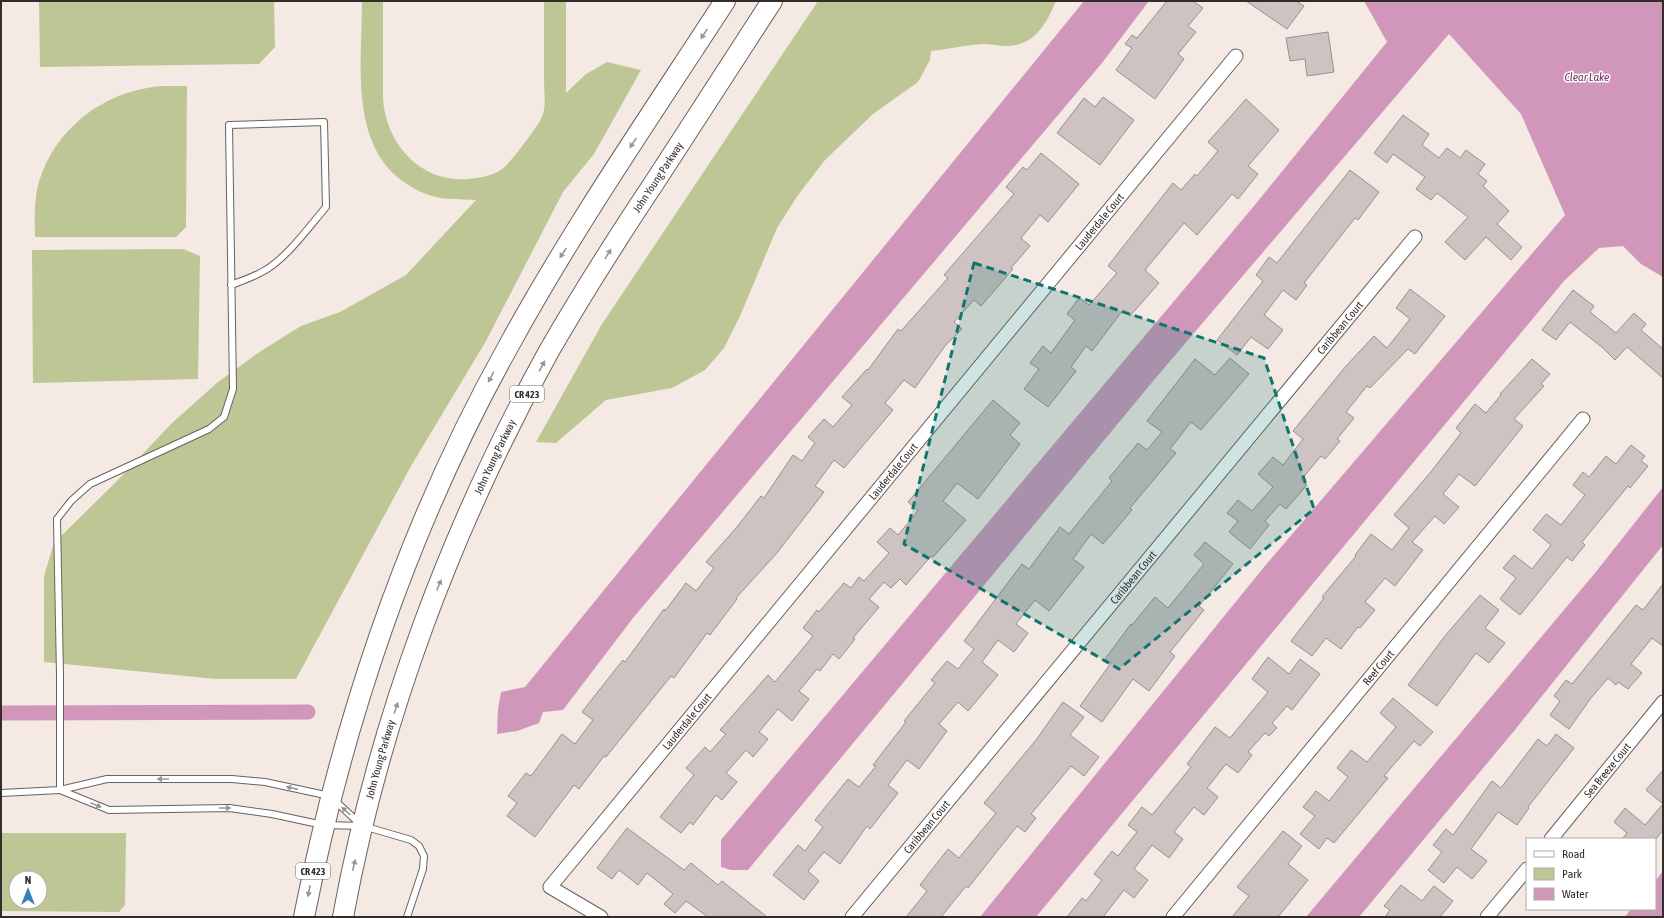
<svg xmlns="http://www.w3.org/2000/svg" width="1664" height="918" font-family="'Asap Condensed',sans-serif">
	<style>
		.green { fill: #bec695; fill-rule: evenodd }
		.water { fill: #d097bb }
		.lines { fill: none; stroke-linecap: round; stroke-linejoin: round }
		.canal { stroke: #d097bb; stroke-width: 15 }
		.building { fill: #cfc2c3; stroke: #9c8f90 }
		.lane-casing { stroke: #6b615d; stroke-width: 8 }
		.street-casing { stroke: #6b615d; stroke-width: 15 }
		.primary-casing { stroke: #6b615d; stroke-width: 22 }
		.lane { stroke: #fff; stroke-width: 6 }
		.street { stroke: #fff; stroke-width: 13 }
		.primary { stroke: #fff; stroke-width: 20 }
		.oneway { fill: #989695 }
		.marked { fill: #0f766e; fill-opacity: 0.2; stroke: #0f766e; stroke-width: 3; stroke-dasharray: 8 5; stroke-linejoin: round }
		.labels { text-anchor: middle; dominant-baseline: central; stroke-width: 3; stroke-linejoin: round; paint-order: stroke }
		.shield { fill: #fff; stroke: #706c6b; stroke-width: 1 }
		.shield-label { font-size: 10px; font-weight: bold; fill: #322d2b }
		.street-label { font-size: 11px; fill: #322d2b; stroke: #fff }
		.water-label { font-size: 12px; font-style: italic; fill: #763260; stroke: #fff }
	</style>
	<rect width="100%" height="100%" fill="#f4e9e3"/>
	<!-- green -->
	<g class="green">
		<path d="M39,1H274L275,47L259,64L40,67Z"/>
		<path d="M362,1H383V99C386,143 420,183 468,179C479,178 492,176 502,169C509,165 537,127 541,119C547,108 544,91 544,80C544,54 544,27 544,1H566V93L586,74L607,62L641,70L594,154L563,192L486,341L411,466L296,679H216L44,662V576L54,543L118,480L172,423L218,382L261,351L301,326L340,312L406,275L476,200C461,199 447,200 432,196C345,167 362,72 362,1Z"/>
		<path d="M818,1H1056C1047,23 1035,45 1008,46C999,46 991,44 983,44C966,45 948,49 931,51L930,60L918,82L873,114L825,160L798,195L777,228L740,316L724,348L705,370L672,388L606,400L556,443L536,442L602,324Z"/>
		<path d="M187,86L186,227L176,237H35C35,224 34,211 36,197C44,143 89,100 142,89C157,85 172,86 187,86Z"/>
		<path d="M183,249L200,256L198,379L33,383L32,250Z"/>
		<path d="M1,833H126L125,905L119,912L1,911ZM16,878H40V902H16Z"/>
	</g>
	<!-- water -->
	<g class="water">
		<path d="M1084,1H1149L1102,63L633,618L563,710L543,712L539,723L517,731L497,734L498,709L501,692L525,687Z"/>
		<path d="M1364,1H1663V277L1641,264L1623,246L1599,248L1564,281L1036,917H980L1264,567L1565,215L1521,114L1449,34L1154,380L748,870H731L721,867V840L1254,206L1387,42Z"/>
		<path d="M1663,487V545L1514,731L1359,917H1306L1595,573Z"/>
		<path d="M1663,871V917H1625L1631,909H1655V881Z"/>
	</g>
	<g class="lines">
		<!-- canal -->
		<path class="canal" d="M1,713L308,712"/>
	</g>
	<!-- building -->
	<g class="building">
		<path d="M1167,1H1193L1203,8L1188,26L1196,32L1178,54L1184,59L1155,99L1116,70L1132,48L1125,44L1132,35L1137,38Z"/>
		<path d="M1246,1H1296L1304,6L1287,29Z"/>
		<path d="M1328,32L1334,72L1307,76L1305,59L1290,61L1286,38Z"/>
		<path d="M1103,97L1134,120L1100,165L1057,133L1084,98L1095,107Z"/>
		<path d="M1246,99L1279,130L1248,166L1258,174L1238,199L1232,194L1197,235L1184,223L1145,270L1159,283L1130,316L1123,310L1092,351L1086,346L1071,367L1076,371L1048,407L1024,389L1039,369L1030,363L1043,346L1051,353L1075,320L1067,314L1079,298L1089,305L1117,273L1108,266L1173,183L1181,190L1195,174L1197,176L1218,151L1208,142Z"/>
		<path d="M1403,115L1429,134L1422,145L1439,158L1447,148L1460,158L1466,150L1485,164L1478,174L1487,181L1483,186L1509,211L1497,224L1522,247L1511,260L1486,237L1465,260L1445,242L1468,217L1437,193L1431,200L1416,189L1425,177L1393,154L1387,163L1374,153Z"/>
		<path d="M1041,153L1079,184L1048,222L1040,215L1021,238L1030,246L1011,268L1013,269L981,306L974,300L954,322L962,329L945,346L915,388L904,380L885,403L893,410L844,468L834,460L815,486L824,492L811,509L776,554L736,598L737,599L710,635L707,633L674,678L671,676L606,757L604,756L579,789L574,785L535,837L507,816L517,803L508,796L526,773L531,776L562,734L575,744L593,720L582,712L596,694L623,660L625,662L664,609L665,611L686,583L696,591L714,568L706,562L737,527L761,496L764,498L793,455L802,461L815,443L808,437L824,419L833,427L852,405L842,397L867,369L868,370L898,329L901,331L948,278L944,275L1014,194L1006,187L1023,167L1027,170Z"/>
		<path d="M1350,170L1379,192L1358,220L1355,218L1304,283L1307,285L1296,300L1283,290L1264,315L1283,330L1268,349L1251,337L1237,355L1217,340L1263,281L1256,275L1269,257L1277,263Z"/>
		<path d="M1410,289L1445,316L1415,354L1408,349L1370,388L1367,386L1346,412L1354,418L1337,439L1340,441L1325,459L1321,456L1301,480L1307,485L1286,509L1280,504L1265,521L1269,525L1250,549L1229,532L1238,521L1227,513L1238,500L1252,511L1273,487L1258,474L1273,457L1283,465L1303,439L1293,431L1346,366L1374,336L1387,348L1410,319L1396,308Z"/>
		<path d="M1573,290L1594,306L1590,312L1616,333L1634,313L1646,324L1641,330L1663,349V378L1627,347L1615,360L1603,348L1570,322L1556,340L1542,330Z"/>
		<path d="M1230,358L1249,374L1201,430L1191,422L1170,449L1176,453L1130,508L1132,510L1103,544L1091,534L1073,559L1084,567L1049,611L1035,600L1016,624L1028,633L1014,652L998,640L982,662L998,675L968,711L958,702L939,724L947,731L919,769L907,760L888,785L898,793L870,829L867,826L840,864L824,852L808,871L819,881L804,900L773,875L798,845L805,851L823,827L815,820L848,779L859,787L876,766L873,765L906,722L904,721L935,683L931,680L947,661L958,669L974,649L964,641L1022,564L1029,569L1060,527L1069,534L1112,481L1109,478L1138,443L1147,450L1162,432L1147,421L1195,359L1215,375Z"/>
		<path d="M1532,359L1550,374L1541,384L1544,386L1514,419L1523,426L1475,486L1459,474L1443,494L1459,507L1444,524L1435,516L1412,542L1423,550L1395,586L1385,578L1365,602L1375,610L1360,628L1358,627L1341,649L1326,638L1312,656L1291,641L1324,598L1322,597L1356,556L1355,555L1371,534L1392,550L1409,528L1394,515L1430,473L1461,433L1456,428L1475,404L1486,413L1501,395L1500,394Z"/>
		<path d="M993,400L1020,423L1010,435L1020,444L978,499L957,483L943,501L966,520L933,557L931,556L906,585L900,579L891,588L884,582L869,599L879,607L853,638L855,639L839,659L833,654L820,671L817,669L799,691L809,699L792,721L778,709L759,732L768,739L753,757L746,750L726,773L737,782L722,800L716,795L693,825L690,822L681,833L660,817L694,775L686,768L705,747L710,752L726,734L720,730L768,675L775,682L813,636L803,628L817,610L819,612L844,583L851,588L859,577L864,581L889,553L877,542L890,528L898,535L918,511L908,502Z"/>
		<path d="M1631,445L1645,456L1641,461L1648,466L1630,488L1628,486L1582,542L1585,545L1572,561L1567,557L1520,615L1500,599L1516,578L1503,568L1514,555L1532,569L1551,545L1533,530L1546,514L1561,525L1585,495L1573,485L1583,472L1589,477L1606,456L1616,464Z"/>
		<path d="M1205,542L1233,564L1199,606L1204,610L1170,652L1175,656L1149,691L1133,679L1102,722L1080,706L1111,663L1105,659L1131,624L1132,625L1155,597L1168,608L1204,564L1194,555Z"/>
		<path d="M1663,584V646L1652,638L1631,664L1642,673L1628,689L1618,682L1616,685L1608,678L1591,698L1569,729L1550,715L1560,701L1554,696L1566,680L1572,684L1636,605L1643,610Z"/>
		<path d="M1480,595L1499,610L1485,628L1505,643L1489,663L1476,653L1437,706L1408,685L1445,636Z"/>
		<path d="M1268,657L1289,674L1300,659L1320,674L1292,710L1287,706L1272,723L1277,728L1269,736L1265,733L1248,752L1252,755L1238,773L1226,764L1207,788L1218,797L1204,815L1194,807L1174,832L1183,839L1169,858L1152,845L1134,869L1148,880L1134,898L1124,890L1103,917H1067L1082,898L1086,901L1102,880L1094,874L1112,851L1118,856L1137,832L1128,825L1142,807L1152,815L1191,767L1187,764L1215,727L1230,738L1268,692L1252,679Z"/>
		<path d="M1393,698L1433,732L1420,746L1414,741L1384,776L1388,778L1334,843L1327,838L1319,849L1300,834L1315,816L1303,807L1316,791L1329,801L1348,777L1337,768L1351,750L1367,762L1396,727L1380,713Z"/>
		<path d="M1063,702L1084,717L1070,735L1099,757L1084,776L1071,766L1031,814L1036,818L1025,832L1017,826L968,888L966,886L941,917H906L927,891L920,885L948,849L959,858L996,813L984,803L1036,740Z"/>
		<path d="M1556,734L1574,748L1528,807L1529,808L1517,825L1498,812L1471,849L1487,861L1472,879L1457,867L1444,883L1428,870L1442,852L1433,845L1446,829L1453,835L1492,781L1501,788L1538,739L1547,746Z"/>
		<path d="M1663,770V830L1656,839H1622L1627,833L1614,822L1625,808L1645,825L1663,804L1646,790Z"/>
		<path d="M627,828L684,870L691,863L718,885L722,881L767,917H708L686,901L675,913L664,904L673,894L647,873L638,885L619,870L612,879L597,868Z"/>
		<path d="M1283,831L1302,846L1288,864L1308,880L1278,917H1232L1249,896L1237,887Z"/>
		<path d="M1401,885L1422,901L1434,886L1453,901L1440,917H1385L1390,910L1384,906Z"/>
	</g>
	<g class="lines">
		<defs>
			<g id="lane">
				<path d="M60,790V675L57,519L71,501L90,484L209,429L224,417L233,389L229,125L324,122L326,207C308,228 285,261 260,273C251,278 241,281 231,285"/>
				<path d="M60,790L109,810L229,808L272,814L323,825L363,826L411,840L419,846L424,856L423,869L407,917"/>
				<path d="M1,793L60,790L107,779H232L265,782L330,796L360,824"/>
			</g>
			<g id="street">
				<path id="s1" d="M1551,839L1663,702"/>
				<path id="s2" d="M601,917L550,887L1236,56"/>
				<path id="s3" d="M852,917L1415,237"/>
				<path id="s4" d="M1173,917L1583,419"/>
				<path d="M1487,917L1527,869"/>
			</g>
			<g id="primary">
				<path d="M304,917C344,717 408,526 508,347C573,228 651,115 725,1"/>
				<path id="s5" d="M343,917C379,720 452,526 549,351C583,292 620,234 658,177C696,119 734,60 772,1"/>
			</g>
		</defs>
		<!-- lane casing -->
		<use href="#lane" class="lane-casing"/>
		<!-- street casing -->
		<use href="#street" class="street-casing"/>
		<!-- primary casing -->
		<use href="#primary" class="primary-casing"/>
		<!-- lane -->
		<use href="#lane" class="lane"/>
		<!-- street -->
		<use href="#street" class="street"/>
		<!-- primary -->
		<use href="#primary" class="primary"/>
	</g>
	<!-- one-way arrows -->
	<defs><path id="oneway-solid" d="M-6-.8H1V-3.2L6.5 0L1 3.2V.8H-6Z"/></defs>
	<g class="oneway">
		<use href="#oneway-solid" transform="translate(704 34) rotate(123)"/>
		<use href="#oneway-solid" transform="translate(633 143) rotate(123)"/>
		<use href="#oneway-solid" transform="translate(563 253) rotate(123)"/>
		<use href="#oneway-solid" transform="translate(608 254) rotate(-58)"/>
		<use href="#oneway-solid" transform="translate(542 366) rotate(-62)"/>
		<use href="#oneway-solid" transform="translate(491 377) rotate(118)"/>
		<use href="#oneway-solid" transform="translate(439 585) rotate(-68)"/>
		<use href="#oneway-solid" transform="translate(396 708) rotate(-72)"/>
		<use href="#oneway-solid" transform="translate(163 779) rotate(180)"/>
		<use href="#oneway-solid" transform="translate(292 788) rotate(-167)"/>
		<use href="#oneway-solid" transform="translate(96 805) rotate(23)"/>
		<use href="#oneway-solid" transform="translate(225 808)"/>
		<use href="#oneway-solid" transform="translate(346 811) rotate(-138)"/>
		<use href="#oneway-solid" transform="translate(354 865) rotate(-77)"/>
		<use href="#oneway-solid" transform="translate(309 891) rotate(101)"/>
	</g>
	<!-- marked area -->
	<path class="marked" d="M974,263L1264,358L1314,509L1119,669L904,544Z"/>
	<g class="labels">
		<!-- shield labels -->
		<g class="shield">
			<rect x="510" y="386" width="34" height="16" rx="3"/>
			<rect x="296" y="863" width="34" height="16" rx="3"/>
		</g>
		<g class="shield-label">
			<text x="527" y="394">CR 423</text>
			<text x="313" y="871">CR 423</text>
		</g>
		<!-- street labels -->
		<g class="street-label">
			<text stroke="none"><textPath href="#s5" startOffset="810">John Young Parkway</textPath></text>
			<text stroke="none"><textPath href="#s2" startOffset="922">Lauderdale Court</textPath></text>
			<text stroke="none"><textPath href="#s3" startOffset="765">Caribbean Court</textPath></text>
			<text stroke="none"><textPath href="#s5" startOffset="486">John Young Parkway</textPath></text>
			<text stroke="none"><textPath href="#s2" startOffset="598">Lauderdale Court</textPath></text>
			<text stroke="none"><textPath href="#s3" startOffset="441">Caribbean Court</textPath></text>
			<text stroke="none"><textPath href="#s4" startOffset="323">Reef Court</textPath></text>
			<text stroke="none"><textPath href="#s2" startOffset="274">Lauderdale Court</textPath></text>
			<text stroke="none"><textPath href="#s5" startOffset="162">John Young Parkway</textPath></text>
			<text stroke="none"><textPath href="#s1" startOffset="89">Sea Breeze Court</textPath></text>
			<text stroke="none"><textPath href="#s3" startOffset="117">Caribbean Court</textPath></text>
		</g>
		<!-- water labels -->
		<g class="water-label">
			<text x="1587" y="77">Clear Lake</text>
		</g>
	</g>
	<!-- border -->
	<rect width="1664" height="918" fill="none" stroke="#322d2b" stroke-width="4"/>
	<!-- legend -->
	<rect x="1526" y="838" width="130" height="72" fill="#ffffff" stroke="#adabaa"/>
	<rect x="1534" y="851" width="20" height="6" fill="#ffffff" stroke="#adabaa"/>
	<text x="1562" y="858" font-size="12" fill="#322d2b">Road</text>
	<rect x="1534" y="868" width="20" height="12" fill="#bec695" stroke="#adabaa"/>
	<text x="1562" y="878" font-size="12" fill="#322d2b">Park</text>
	<rect x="1534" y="888" width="20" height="12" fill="#d097bb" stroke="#adabaa"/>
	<text x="1562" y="898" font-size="12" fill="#322d2b">Water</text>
	<!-- north arrow -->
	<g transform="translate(28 890)"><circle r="19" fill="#ffffff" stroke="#adabaa"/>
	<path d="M0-3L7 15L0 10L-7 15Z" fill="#3682b5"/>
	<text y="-6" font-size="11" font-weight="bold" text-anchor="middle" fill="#322d2b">N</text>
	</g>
</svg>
